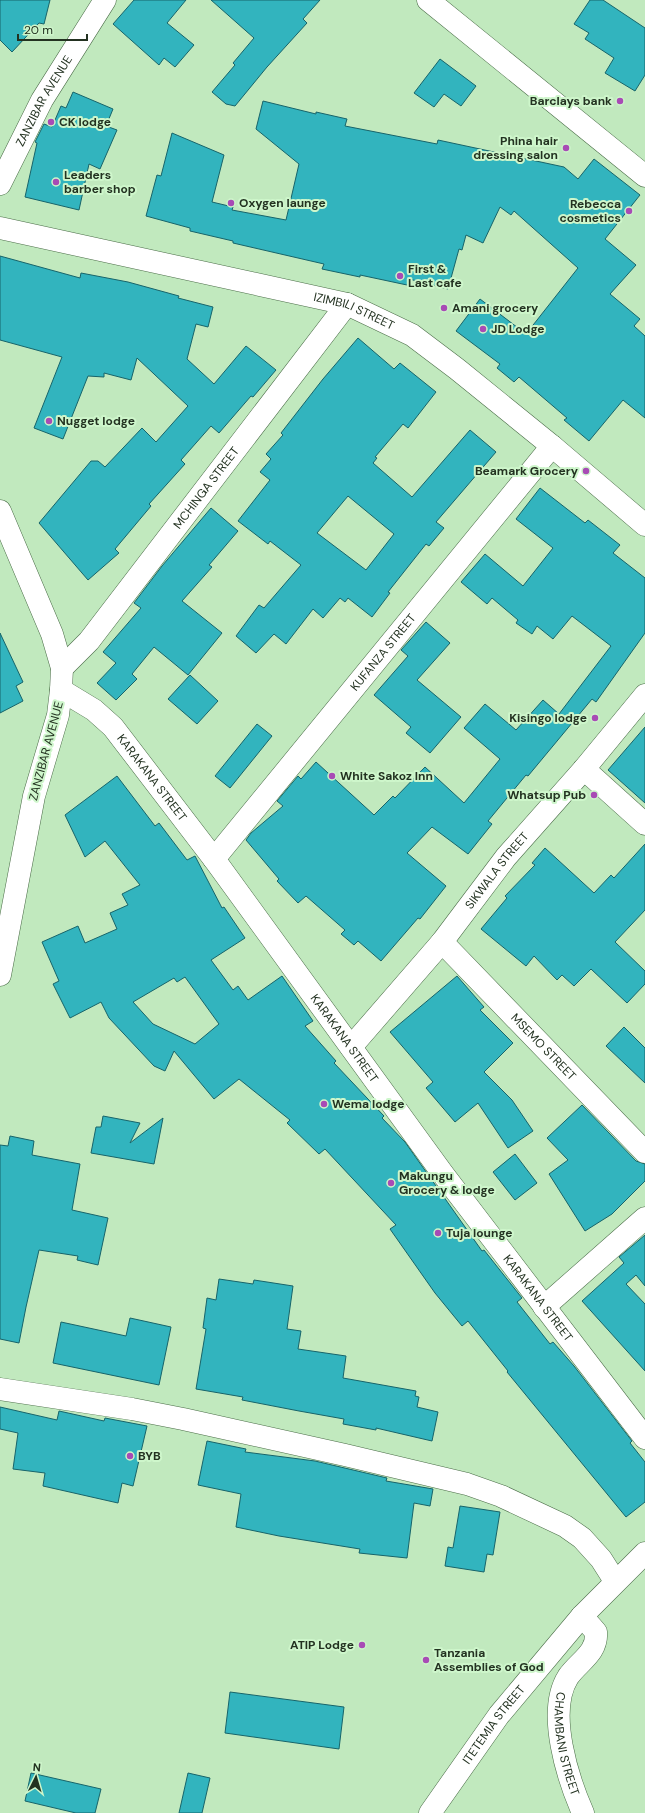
<svg xmlns="http://www.w3.org/2000/svg" width="645" height="1813" font-family="'DM Sans',sans-serif">
	<style>
		.building { fill: #32b4be; stroke: #17646a; fill-rule: evenodd }
		.lines { fill: none; stroke-linecap: round; stroke-linejoin: round }
		.street-casing { stroke: #4b6d48; stroke-width: 23 }
		.secondary-casing { stroke: #4b6d48; stroke-width: 23 }
		.street { stroke: #fff; stroke-width: 22 }
		.secondary { stroke: #fff; stroke-width: 22 }
		.poi-dot { fill: #a84bb5; stroke: #cef6cb; stroke-width: 1.5 }
		.labels { text-anchor: middle; dominant-baseline: central; stroke-width: 4; stroke-linejoin: round; paint-order: stroke }
		.street-label { font-size: 12px; fill: #233221; stroke: #cef6cb }
		.poi-label { font-size: 12px; font-weight: bold; fill: #233221; stroke: #cef6cb; text-anchor: start }
	</style>
	<rect width="100%" height="100%" fill="#c1e9be"/>
	<!-- building -->
	<g class="building">
		<path d="M0,0H50L44,24L39,23L12,52L0,40Z"/>
		<path d="M134,0H186L167,23L194,45L175,67L164,58L159,65L113,24Z"/>
		<path d="M211,0H320L303,19L307,23L267,67L235,106L226,104L212,92L235,65L233,63L254,38Z"/>
		<path d="M590,0H603L645,28V75L635,91L605,73L614,58L585,39L589,33L574,24Z"/>
		<path d="M440,59L476,86L461,106L444,94L434,107L414,93Z"/>
		<path d="M73,92L113,109L106,126L117,130L100,169L89,164L79,210L25,197L37,143L35,142L44,124L52,127L61,106L66,108Z"/>
		<path d="M263,101L316,114V112L347,119L345,126L437,144L438,140L564,167L578,179L594,159L640,195L605,239L636,265L610,294L640,319L634,326L645,336V418L623,400L589,441L564,420L567,418L519,377L514,382L497,368L500,364L456,331L480,299L526,334L578,268L514,211L511,215L500,207L483,243L466,235L462,250L459,249L448,289L409,279L407,285L360,275V277L322,269L324,264L233,243V241L190,231V228L146,216L157,175L161,176L172,133L224,155L212,202L233,207L232,210L286,220L299,164L256,129Z"/>
		<path d="M0,256L80,278L81,273L128,282L179,296L178,298L213,307L208,327L196,324L187,359L214,384L246,346L276,370L253,397L251,396L219,433L211,426L181,460L185,464L149,504L151,506L115,549L119,553L88,580L39,523L91,461H98L105,467L142,428L156,442L188,406L137,358L131,380L104,373V377L88,376L63,439L34,428L62,357L0,340Z"/>
		<path d="M358,338L394,369L400,363L436,392L408,428L403,424L375,457L377,458L373,463L412,497L470,430L496,452L436,522L444,528L429,546L426,544L388,592L390,593L372,617L348,598L345,602L340,598L323,618L313,609L286,644L274,634L256,653L236,636L259,605L264,608L301,565L270,541L268,544L238,521L270,480L260,472L271,459L266,454L283,435L281,433L323,379ZM348,496L394,534L366,570L317,533Z"/>
		<path d="M540,488L585,523L588,520L620,545L613,553L645,578V633L596,702L592,699L528,776L526,775L488,821L492,824L468,854L432,827L407,853L446,886L420,919L418,918L381,961L358,941L354,945L341,934L345,930L306,896L298,903L277,881L279,879L246,840L251,833L283,806L277,801L298,776L301,779L316,762L374,815L393,796L395,798L425,767L464,803L500,759L464,728L485,704L516,730L543,700L559,714L611,646L572,616L553,639L537,626L532,634L516,623L518,620L492,598L487,604L461,582L485,554L523,586L553,548L516,519Z"/>
		<path d="M211,508L238,531L209,565L212,567L182,601L222,633L188,675L154,647L132,674L137,679L116,700L97,683L116,663L103,652L141,608L134,603L162,566Z"/>
		<path d="M426,622L450,643L417,680L461,717L430,753L406,733L411,727L374,695L408,656L401,650Z"/>
		<path d="M0,633L23,682L16,686L23,701L0,713Z"/>
		<path d="M190,675L218,701L197,724L168,699Z"/>
		<path d="M257,724L272,736L230,788L215,776Z"/>
		<path d="M645,727V803L608,770Z"/>
		<path d="M117,776L155,826L159,823L187,860L195,856L222,908L224,907L245,938L211,960L233,990L238,986L248,1000L282,976L313,1021L305,1026L336,1061L334,1063L384,1116L382,1118L405,1142L482,1251L484,1250L522,1298L517,1302L550,1344L553,1342L574,1366L632,1441L630,1443L645,1462V1502L626,1517L507,1372L508,1371L468,1321L462,1326L435,1293L390,1229L396,1225L325,1149L319,1154L287,1123L290,1120L239,1079L214,1099L174,1051L165,1071L154,1066L109,1018L101,1002L70,1018L53,984L59,981L42,942L78,926L85,943L117,929L110,913L128,905L122,894L140,885L105,841L85,857L65,815ZM185,977L219,1024L195,1044L153,1024L133,1002L174,978L177,982Z"/>
		<path d="M645,844V910L615,942L645,971V984L627,1003L591,969L574,986L562,975L557,980L534,956L526,966L481,929L507,898L505,896L535,865L532,863L545,848L594,893L611,875L614,878Z"/>
		<path d="M457,976L484,1007L480,1010L513,1043L484,1072L512,1100L533,1131L508,1148L478,1103L455,1122L426,1088L433,1082L390,1032Z"/>
		<path d="M624,1027L645,1048V1083L606,1046Z"/>
		<path d="M582,1105L636,1161L645,1164V1181L612,1214L585,1231L549,1174L568,1160L547,1138Z"/>
		<path d="M103,1116L140,1123L130,1143L163,1118L154,1164L91,1153L96,1127H101Z"/>
		<path d="M10,1136L34,1141L32,1155L80,1164L72,1210L108,1218L98,1265L77,1260L78,1256L39,1250L26,1307L19,1343L0,1339V1145L8,1146Z"/>
		<path d="M515,1154L537,1183L515,1200L493,1172Z"/>
		<path d="M645,1235V1286L636,1275L626,1284L645,1304V1371L582,1301L624,1263L619,1257Z"/>
		<path d="M219,1279L253,1284L254,1280L293,1286L287,1329L301,1331L298,1349L346,1356L343,1378L416,1391L415,1396L419,1397L417,1407L438,1412L432,1441L376,1428V1430L343,1424L344,1419L299,1411L242,1400L243,1397L196,1389L206,1329L203,1328L207,1298L216,1300Z"/>
		<path d="M130,1318L171,1327L159,1385L53,1363L61,1322L126,1336Z"/>
		<path d="M0,1407L57,1420L59,1411L104,1421L105,1418L147,1426L133,1486L122,1483L118,1503L43,1486L45,1473L13,1469L18,1433L0,1429Z"/>
		<path d="M207,1441L246,1449L245,1452L315,1461L387,1478L386,1481L433,1489L430,1506L414,1503L407,1558L359,1553L360,1549L279,1536L236,1527L241,1494L198,1485Z"/>
		<path d="M460,1506L500,1512L493,1555L487,1554L484,1572L445,1566L448,1547L453,1548Z"/>
		<path d="M230,1692L344,1707L339,1749L225,1733Z"/>
		<path d="M31,1773L101,1789L95,1813H76L25,1801Z"/>
		<path d="M188,1773L210,1778L202,1813H179Z"/>
	</g>
	<g class="lines">
		<defs>
			<g id="street">
				<path id="s1" d="M0,184L42,100L105,0"/>
				<path id="s2" d="M0,228L347,304L412,335L457,369L552,446L645,525"/>
				<path d="M0,511L52,634L62,668L61,690L58,715L34,796L0,975"/>
				<path id="s3" d="M62,668L89,641L347,304"/>
				<path id="s4" d="M61,690L94,710L113,727L214,859L443,1174L645,1438"/>
				<path d="M584,769L645,824"/>
				<path id="s5" d="M214,859L552,446"/>
				<path id="s6" d="M442,942L645,1152"/>
				<path id="s7" d="M351,1047L442,942L506,857L584,769L645,695"/>
				<path d="M544,1307L645,1218"/>
				<path d="M0,1389L132,1409L183,1419L345,1455L467,1484L501,1496L565,1526L582,1538L601,1559L615,1581"/>
				<path id="s8" d="M582,1616L596,1632C598,1653 578,1662 568,1677C546,1712 568,1779 583,1813"/>
				<path id="s9" d="M430,1813L499,1715L582,1616L645,1553"/>
			</g>
			<path id="secondary" d="M428,0L645,176"/>
		</defs>
		<!-- street casing -->
		<use href="#street" class="street-casing"/>
		<!-- secondary casing -->
		<use href="#secondary" class="secondary-casing"/>
		<!-- street -->
		<use href="#street" class="street"/>
		<!-- secondary -->
		<use href="#secondary" class="secondary"/>
	</g>
	<!-- markers -->
	<g class="poi-dot">
		<circle cx="620" cy="101" r="4"/>
		<circle cx="51" cy="122" r="4"/>
		<circle cx="566" cy="148" r="4"/>
		<circle cx="56" cy="182" r="4"/>
		<circle cx="231" cy="203" r="4"/>
		<circle cx="629" cy="211" r="4"/>
		<circle cx="400" cy="276" r="4"/>
		<circle cx="444" cy="308" r="4"/>
		<circle cx="483" cy="329" r="4"/>
		<circle cx="49" cy="421" r="4"/>
		<circle cx="586" cy="471" r="4"/>
		<circle cx="595" cy="718" r="4"/>
		<circle cx="332" cy="776" r="4"/>
		<circle cx="594" cy="795" r="4"/>
		<circle cx="324" cy="1104" r="4"/>
		<circle cx="391" cy="1183" r="4"/>
		<circle cx="438" cy="1233" r="4"/>
		<circle cx="130" cy="1456" r="4"/>
		<circle cx="362" cy="1645" r="4"/>
		<circle cx="426" cy="1660" r="4"/>
	</g>
	<g class="labels">
		<!-- street labels -->
		<g class="street-label">
			<text stroke="none"><textPath href="#s1" startOffset="94">ZANZIBAR AVENUE</textPath></text>
			<text stroke="none"><textPath href="#s2" startOffset="364">IZIMBILI STREET</textPath></text>
			<text stroke="none"><textPath href="#s3" startOffset="231">MCHINGA STREET</textPath></text>
			<text stroke="none"><textPath href="#s5" startOffset="267">KUFANZA STREET</textPath></text>
			<text transform="translate(46 751) rotate(-75)">ZANZIBAR AVENUE</text>
			<text stroke="none"><textPath href="#s4" startOffset="128">KARAKANA STREET</textPath></text>
			<text stroke="none"><textPath href="#s7" startOffset="229">SIKWALA STREET</textPath></text>
			<text stroke="none"><textPath href="#s4" startOffset="452">KARAKANA STREET</textPath></text>
			<text stroke="none"><textPath href="#s6" startOffset="146">MSEMO STREET</textPath></text>
			<text stroke="none"><textPath href="#s4" startOffset="776">KARAKANA STREET</textPath></text>
			<text stroke="none"><textPath href="#s9" startOffset="109">ITETEMIA STREET</textPath></text>
			<text stroke="none"><textPath href="#s8" startOffset="145">CHAMBANI STREET</textPath></text>
		</g>
		<!-- poi labels -->
		<g class="poi-label">
			<text x="612" y="101" text-anchor="end">Barclays bank</text>
			<text x="59" y="122">CK lodge</text>
			<text x="558" y="141" text-anchor="end">Phina hair<tspan x="558" dy="14">dressing salon</tspan></text>
			<text x="64" y="175">Leaders<tspan x="64" dy="14">barber shop</tspan></text>
			<text x="239" y="203">Oxygen launge</text>
			<text x="621" y="204" text-anchor="end">Rebecca<tspan x="621" dy="14">cosmetics</tspan></text>
			<text x="408" y="269">First &amp;<tspan x="408" dy="14">Last cafe</tspan></text>
			<text x="452" y="308">Amani grocery</text>
			<text x="491" y="329">JD Lodge</text>
			<text x="57" y="421">Nugget lodge</text>
			<text x="578" y="471" text-anchor="end">Beamark Grocery</text>
			<text x="587" y="718" text-anchor="end">Kisingo lodge</text>
			<text x="340" y="776">White Sakoz Inn</text>
			<text x="586" y="795" text-anchor="end">Whatsup Pub</text>
			<text x="332" y="1104">Wema lodge</text>
			<text x="399" y="1176">Makungu<tspan x="399" dy="14">Grocery &amp; lodge</tspan></text>
			<text x="446" y="1233">Tuja lounge</text>
			<text x="138" y="1456">BYB</text>
			<text x="354" y="1645" text-anchor="end">ATIP Lodge</text>
			<text x="434" y="1653">Tanzania<tspan x="434" dy="14">Assemblies of God</tspan></text>
		</g>
	</g>
	<!-- north arrow -->
	<g transform="translate(36 1777) rotate(5)" stroke="#cef6cb" stroke-width="3" paint-order="stroke">
	<path d="M0-3L7 15L0 10L-7 15Z" fill="#233221"/>
	<text y="-6" font-size="11" font-weight="bold" text-anchor="middle" fill="#233221">N</text>
	</g>
	<!-- scale -->
	<path d="M18 34v6h69v-6" fill="none" stroke="#233221" stroke-width="2"/>
	<text x="24" y="34" font-size="12" fill="#233221" stroke="#cef6cb" stroke-width="3" paint-order="stroke">20 m</text>
</svg>
